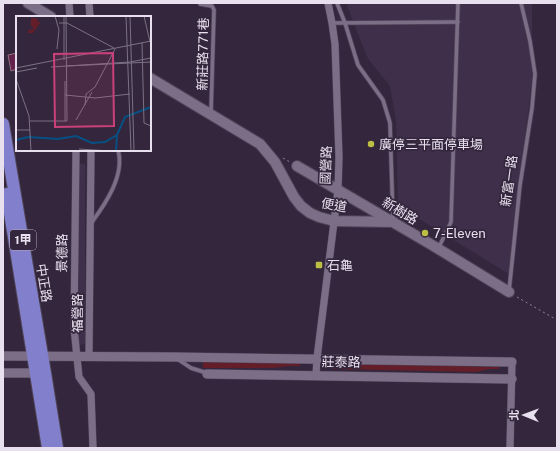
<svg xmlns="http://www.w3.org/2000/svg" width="560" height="451" font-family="'Public Sans','Noto Sans TC',sans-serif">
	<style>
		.built { fill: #3f2f4a }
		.green { fill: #631e29 }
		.building { fill: #63234d; stroke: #8f7282 }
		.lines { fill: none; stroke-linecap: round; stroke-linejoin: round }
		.service-casing { stroke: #514559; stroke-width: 5 }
		.minor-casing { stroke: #514559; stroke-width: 8 }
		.tertiary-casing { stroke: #514559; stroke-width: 10 }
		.secondary-casing { stroke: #514559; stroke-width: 12 }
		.primary-casing { stroke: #514559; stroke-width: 14 }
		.path { stroke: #8f8497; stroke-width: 1; stroke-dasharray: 2 3; stroke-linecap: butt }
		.service { stroke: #7d6e88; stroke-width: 3.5 }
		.minor { stroke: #7d6e88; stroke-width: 7 }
		.tertiary { stroke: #7d6e88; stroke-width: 9 }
		.secondary { stroke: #7d6e88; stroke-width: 10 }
		.primary { stroke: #8280cc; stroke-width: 12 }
		.poi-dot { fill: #bcbf44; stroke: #34273d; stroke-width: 1.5 }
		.labels { text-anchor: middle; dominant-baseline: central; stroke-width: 3.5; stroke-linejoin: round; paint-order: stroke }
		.shield { fill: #34273d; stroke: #b3a8ba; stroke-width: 1 }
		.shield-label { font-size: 12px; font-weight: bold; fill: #e9e0ef }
		.street-label { font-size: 13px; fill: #e9e0ef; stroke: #34273d }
		.poi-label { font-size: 13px; fill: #e9e0ef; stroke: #34273d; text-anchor: start }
		.inset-river { fill: none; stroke: #065083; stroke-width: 2 }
		.inset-road { fill: none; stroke: #7c7184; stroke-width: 1 }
		.view { fill: #ca4079; fill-opacity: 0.15; stroke: #ca4079; stroke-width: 2 }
		.inset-edge { fill: none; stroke: #e9e0ef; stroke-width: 2 }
	</style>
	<rect width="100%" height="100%" fill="#34273d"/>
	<!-- built -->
	<g class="built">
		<path d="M346,3H532V79L527,122L517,186L509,274L398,206L396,121L390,86L368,59Z"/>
		<path d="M79,163L85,164V344L78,345Z"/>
	</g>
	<!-- green -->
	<g class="green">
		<path d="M203,362L300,363V366H290L273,368H203Z"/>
		<path d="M333,363L499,367V369H490L476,372L333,369Z"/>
	</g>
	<!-- building -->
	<path class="building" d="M17,53V69L11,71L8,55Z"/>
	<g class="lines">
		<defs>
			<g id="service">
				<path d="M200,3V4L212,6L214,10L211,112"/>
				<path d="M337,3L345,23L358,65L383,100L390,123L393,220"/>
				<path d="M332,23L458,22"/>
				<path d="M92,222C106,203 125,175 118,150"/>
				<path d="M439,247L451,222L458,3"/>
				<path d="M509,291L520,185L532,108L535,74L530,41L521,3"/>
				<path d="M179,360L191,368L207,373"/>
			</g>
			<g id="minor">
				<path d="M69,3L70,17"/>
				<path d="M89,3L90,17"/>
				<path d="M76,150L74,328L79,377L91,394L93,448"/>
				<path d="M89,356L91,150"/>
				<path d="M316,375L317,358L338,190L339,157L335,44L332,23L328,3"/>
				<path d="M510,448L512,362"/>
			</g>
			<g id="tertiary">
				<path d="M3,356L174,357L512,362"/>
				<path d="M3,373H42"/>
				<path d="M207,374L512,379"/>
			</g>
			<g id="secondary">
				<path d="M28,3L51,17"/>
				<path d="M150,78L260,144L275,162L294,197L301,206L310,213L319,217L334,221L393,222"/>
				<path d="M297,166L432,245L509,292"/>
			</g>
			<g id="primary">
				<path d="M3,124L45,373L57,448"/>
				<path d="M7,194L48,448"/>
			</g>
		</defs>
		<!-- service casing -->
		<use href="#service" class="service-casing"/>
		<!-- minor casing -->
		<use href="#minor" class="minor-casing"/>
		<!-- tertiary casing -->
		<use href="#tertiary" class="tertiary-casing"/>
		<!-- secondary casing -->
		<use href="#secondary" class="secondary-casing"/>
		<!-- primary casing -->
		<use href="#primary" class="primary-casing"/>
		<!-- path -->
		<g class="path">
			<path d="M283,158L290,162"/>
			<path d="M517,297L557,320"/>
		</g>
		<!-- service -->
		<use href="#service" class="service"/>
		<!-- minor -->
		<use href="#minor" class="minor"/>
		<!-- tertiary -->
		<use href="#tertiary" class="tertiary"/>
		<!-- secondary -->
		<use href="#secondary" class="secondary"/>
		<!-- primary -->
		<use href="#primary" class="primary"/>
	</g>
	<!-- markers -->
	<g class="poi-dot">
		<circle cx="371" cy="144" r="4"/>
		<circle cx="425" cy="233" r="4"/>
		<rect x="315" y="261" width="8" height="8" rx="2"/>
	</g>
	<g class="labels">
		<!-- shield labels -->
		<rect class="shield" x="10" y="230" width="26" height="20" rx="3"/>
		<g class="shield-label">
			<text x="23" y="240">1甲</text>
		</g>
		<!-- street labels -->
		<g class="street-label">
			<text transform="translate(203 54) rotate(-89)">新莊路771巷</text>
			<text transform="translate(326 165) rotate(-88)">國營路</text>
			<text transform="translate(509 181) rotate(-82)">新富一路</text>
			<text transform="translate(334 205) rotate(10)">便道</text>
			<text transform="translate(400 211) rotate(31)">新樹路</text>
			<text transform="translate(62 253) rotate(-89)">景德路</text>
			<text transform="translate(44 283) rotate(81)">中正路</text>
			<text transform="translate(77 313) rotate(-90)">福營路</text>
			<text transform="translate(341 362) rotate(1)">莊泰路</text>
		</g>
		<!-- poi labels -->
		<g class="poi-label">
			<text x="379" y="144">廣停三平面停車場</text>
			<text x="433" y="233">7-Eleven</text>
			<text x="327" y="265">石龜</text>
		</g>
	</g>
	<!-- overview -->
	<g transform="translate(16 16)">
		<rect width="135" height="135" fill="#34273d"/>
		<path d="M15,2H20L24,7L17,17H12V14L18,13L15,10Z" fill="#631e29"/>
		<path class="inset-river" d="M0,124L12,121L42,123L60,120L76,127L89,126L101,119L109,101L135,91M100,135L101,119"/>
		<path class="inset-road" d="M39,0L43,14L41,33M48,0V44M110,0L115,135M114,0L118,135M128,0L134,26M43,7H51L98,32M126,27L128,107L135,110M51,50L135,46M35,51L114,46L135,42M0,52L135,25M0,56L21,52M0,63L13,100L15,135M49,65V105M49,79L79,82L114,78M69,89L70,78L79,71L99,33M60,104L76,76M14,105H51L50,0M0,114H14M63,133L94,135"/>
		<path class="view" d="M97,37L98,110L39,111L38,38Z"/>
		<rect width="135" height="135" class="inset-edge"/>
	</g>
	<!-- border -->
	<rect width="560" height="451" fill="none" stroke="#e9e0ef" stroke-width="8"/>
	<!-- north arrow -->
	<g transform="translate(524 415) rotate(271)" stroke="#34273d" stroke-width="3" paint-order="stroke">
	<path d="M0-3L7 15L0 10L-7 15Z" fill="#e9e0ef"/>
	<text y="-6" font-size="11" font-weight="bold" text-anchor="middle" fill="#e9e0ef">北</text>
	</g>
</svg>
